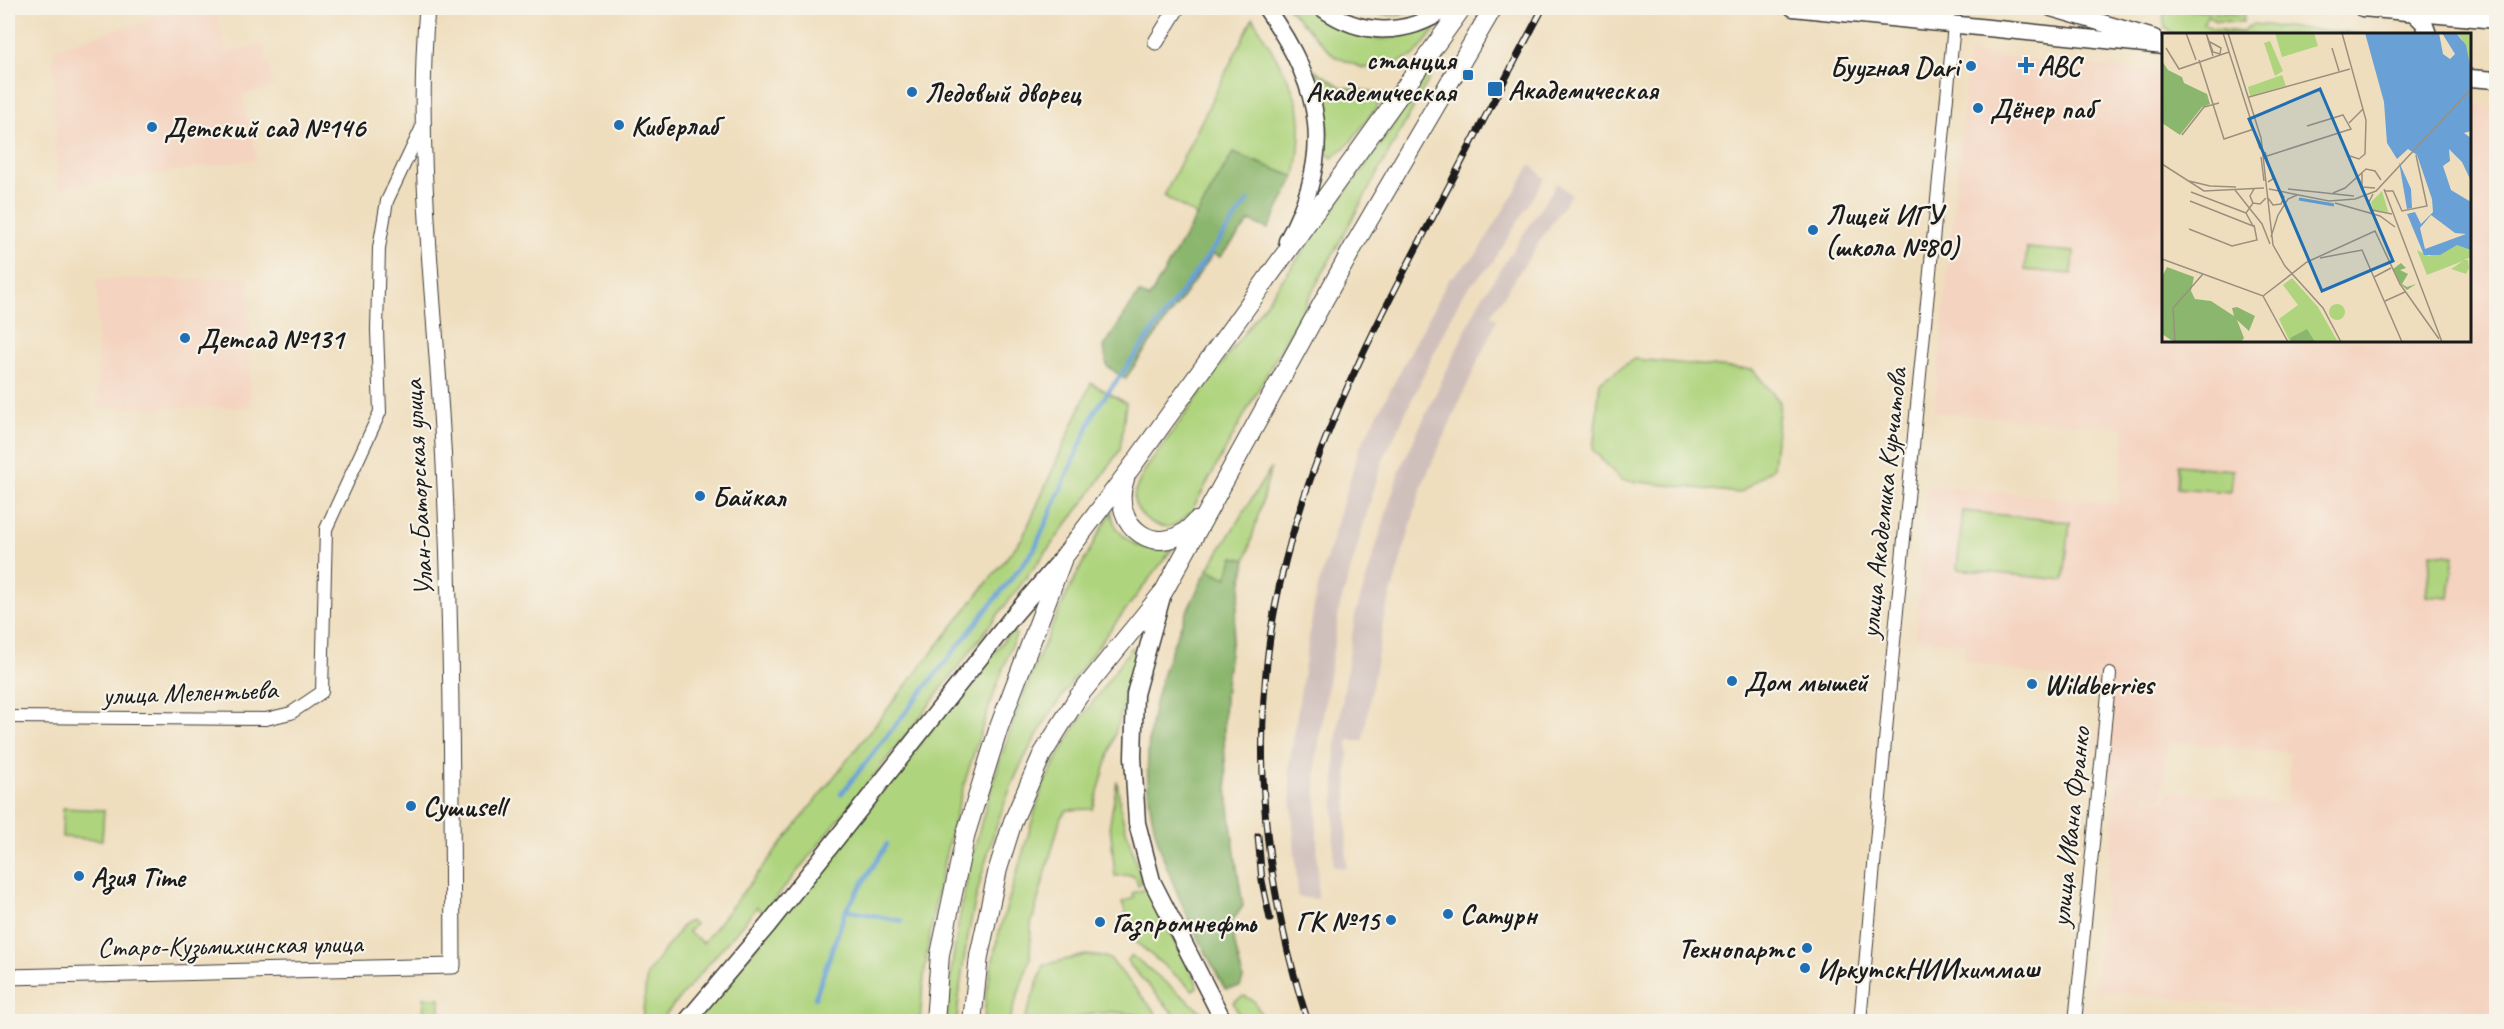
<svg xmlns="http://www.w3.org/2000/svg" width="2504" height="1029" font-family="Caveat,sans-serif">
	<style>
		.built { fill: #f4d3c0 }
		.industrial { fill: #d0c0bc }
		.green { fill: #afd47e; stroke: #66784d; stroke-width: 1.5 }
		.forest { fill: #8bb66d; stroke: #546944; stroke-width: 1.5 }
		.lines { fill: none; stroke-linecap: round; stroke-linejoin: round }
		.stream { stroke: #69a1d7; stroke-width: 4.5 }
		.minor-casing { stroke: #3c3934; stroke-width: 14 }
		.tertiary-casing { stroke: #3c3934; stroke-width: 17 }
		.secondary-casing { stroke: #3c3934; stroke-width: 19 }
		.primary-casing { stroke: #3c3934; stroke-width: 20 }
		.minor { stroke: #fff; stroke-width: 12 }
		.tertiary { stroke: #fff; stroke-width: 15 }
		.secondary { stroke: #fff; stroke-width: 16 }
		.primary { stroke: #fff; stroke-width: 18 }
		.rail-casing { stroke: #1c1c1c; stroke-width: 7 }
		.rail { stroke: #f7f3e8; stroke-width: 4.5; stroke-dasharray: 14; stroke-linecap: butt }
		.poi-dot { fill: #1f6fb2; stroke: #f7f3e8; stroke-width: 2 }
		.labels { text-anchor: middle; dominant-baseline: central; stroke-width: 4.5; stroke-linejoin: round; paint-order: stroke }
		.poi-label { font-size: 28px; font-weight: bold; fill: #1c1c1c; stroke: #f7f3e8; text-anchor: start }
		.street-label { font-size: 28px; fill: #1c1c1c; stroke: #f7f3e8 }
		.inset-river { fill: none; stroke: #69a1d7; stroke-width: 3 }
		.inset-road { fill: none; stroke: #9b907d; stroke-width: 1.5 }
		.view { fill: #1f6fb2; fill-opacity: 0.15; stroke: #1f6fb2; stroke-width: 3 }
		.inset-edge { fill: none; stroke: #1c1c1c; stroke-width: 3 }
	</style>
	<rect width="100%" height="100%" fill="#f7f3e8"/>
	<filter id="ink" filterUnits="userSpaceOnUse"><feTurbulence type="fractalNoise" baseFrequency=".0167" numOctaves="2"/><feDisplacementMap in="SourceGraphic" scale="12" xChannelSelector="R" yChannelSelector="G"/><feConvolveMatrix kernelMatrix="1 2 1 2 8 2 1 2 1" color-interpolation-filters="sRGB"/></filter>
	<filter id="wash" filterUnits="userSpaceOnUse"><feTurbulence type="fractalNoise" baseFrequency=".008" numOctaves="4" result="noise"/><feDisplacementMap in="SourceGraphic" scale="24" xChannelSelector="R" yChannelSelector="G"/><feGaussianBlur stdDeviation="1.35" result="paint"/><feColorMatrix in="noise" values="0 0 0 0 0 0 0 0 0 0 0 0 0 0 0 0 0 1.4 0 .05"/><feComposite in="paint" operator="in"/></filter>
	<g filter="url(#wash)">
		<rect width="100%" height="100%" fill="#efdebe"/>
		<!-- built -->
		<g class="built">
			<path d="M184,8H215L227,53L262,44L274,87L242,95L257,159L57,188L53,49Z"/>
			<path d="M1969,53L2163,73L2164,340H2470V105L2496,107V1021H2341V1016L2095,990L2118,780L2146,783L2144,799L2166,801L2167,791L2286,804L2291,753L2168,741L2162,798L2146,797L2148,781L2095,776L2102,687L1964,661L1965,644L1915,638L1927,485L2118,503L2125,428L1934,412Z"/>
			<path d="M249,278L250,407L98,408L97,279Z"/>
		</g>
		<!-- industrial -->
		<g class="industrial">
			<path d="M1531,165L1545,178L1491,265L1463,293L1382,462L1340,606L1316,761L1318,899L1298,897L1289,766L1316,594L1359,449L1449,279L1477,254Z"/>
			<path d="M1557,183L1571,194L1491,315L1497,319L1423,483L1383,622L1363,740H1348L1346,868L1333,867L1336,743L1355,616L1399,471L1480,300Z"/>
		</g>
		<!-- green -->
		<g class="green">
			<path d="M1288,8H1314C1331,25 1366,43 1391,38C1408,34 1425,27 1441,22L1415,55L1391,66L1363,68L1334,56Z"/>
			<path d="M1349,8H1417L1398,16L1354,11Z"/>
			<path d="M2178,9L2244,15L2243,22L2216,21L2208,15L2203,23L2212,29L2242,32L2253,24L2363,34H2173L2165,27L2163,16L2172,10Z"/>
			<path d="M1253,18C1267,44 1294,82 1299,111C1302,133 1299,155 1295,177L1233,153L1197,216L1164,196Z"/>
			<path d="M1459,25L1191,512C1185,517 1180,524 1172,526C1156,530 1134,514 1134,497C1135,488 1141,478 1145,470L1380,145Z"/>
			<path d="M1315,70L1341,87L1386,94L1349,144L1332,158L1326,153C1329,124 1326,97 1315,70Z"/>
			<path d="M2027,248L2074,252L2072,274L2025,270Z"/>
			<path d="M1634,359L1753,370L1780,402L1773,468L1740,493L1621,480L1593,450L1600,382Z"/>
			<path d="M1091,383L1126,403L1120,450L1090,494L914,725L772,903L763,913L757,907L660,1021H642L647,974L683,925L690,921L695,924L688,932L703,943L1023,537Z"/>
			<path d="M2178,465L2233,470L2231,492L2177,488Z"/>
			<path d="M1271,468L1246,560L1234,557L1226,578L1208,569Z"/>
			<path d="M1112,511C1113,539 1147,555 1172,549C1126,611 1075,671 1036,737C991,812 963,935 957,1021H947C956,856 1027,653 1112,511Z"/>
			<path d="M1963,511L2070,522L2064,580L1957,569Z"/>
			<path d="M2431,553L2454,555L2449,598L2426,596Z"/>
			<path d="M1012,630L1016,635C967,759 929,888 920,1021L695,1022Z"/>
			<path d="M1132,647L1137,658L1093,809L1067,810L1061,817L1031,925L1030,959L1009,1021L984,1022L986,993L998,936L1043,785L1073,730Z"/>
			<path d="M1117,781L1122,816L1142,883L1138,886L1136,878L1131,875L1115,876L1110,823Z"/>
			<path d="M63,808L104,810L102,840L62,837Z"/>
			<path d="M1147,889L1196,981L1197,987L1193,990L1136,942L1122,902L1134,898L1132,893Z"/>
			<path d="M1085,955L1105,957L1111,960L1156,1013L1155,1017L1113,1012L1086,1015L1067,1021H1024L1044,965Z"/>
			<path d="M1131,956L1138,960L1213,1021H1180L1130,965L1128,960Z"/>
			<path d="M1244,996L1254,1001L1265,1021H1242L1233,1002Z"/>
			<path d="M424,998H440V1021H423Z"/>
		</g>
		<!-- forest -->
		<g class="forest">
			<path d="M1233,153L1295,177L1268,229L1250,221L1220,257L1213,254L1125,379L1107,366L1104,347L1139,293L1149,298Z"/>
			<path d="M1234,557L1246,560C1236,616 1223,675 1224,733C1225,791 1234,849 1243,906L1230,924L1243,979L1240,987L1225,989C1201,943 1176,897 1160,848C1128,750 1162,656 1208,569L1226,578Z"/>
		</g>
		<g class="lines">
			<!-- stream -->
			<g class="stream">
				<path d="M841,794L1034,550L1096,409L1248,201"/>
				<path d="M846,910L902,921"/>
				<path d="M815,998L846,910L887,844"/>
			</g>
		</g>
	</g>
	<g filter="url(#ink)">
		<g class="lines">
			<defs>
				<g id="minor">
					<path d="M8,717L266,719L291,713L322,692L326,529L380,412L377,330L379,248L387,201L422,127"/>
					<path d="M1860,1022L1893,652L1954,25"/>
					<path d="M2075,1022L2110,674"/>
				</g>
				<g id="tertiary">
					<path d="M1156,42L1177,8"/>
					<path d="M8,977L453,966C452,799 452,632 444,465C437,313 414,160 427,8"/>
				</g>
				<g id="secondary">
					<path d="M1266,8C1323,89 1335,152 1287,241"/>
					<path d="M1322,8C1362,37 1407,36 1447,8"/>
					<path d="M1793,8L2164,46"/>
					<path d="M2051,8L2154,38"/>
					<path d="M2362,8L2496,20"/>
					<path d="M2413,12L2424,23L2428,34"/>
					<path d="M2470,78L2496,80"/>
					<path d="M1163,593L1135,694L1133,757L1137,823L1152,881L1224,1022"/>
					<path d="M686,1022L768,925L1013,616L1060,561"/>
				</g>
				<g id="primary">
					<path d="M1125,479C1108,525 1160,565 1196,521"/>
					<path d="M935,1022L940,954L966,833L999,727L1063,558L1128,472L1462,8"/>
					<path d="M972,1022L979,956L998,869L1013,821L1042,755L1078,697L1164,591L1356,242L1493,8"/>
				</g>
			</defs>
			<!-- minor casing -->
			<use href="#minor" class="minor-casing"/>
			<!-- tertiary casing -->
			<use href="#tertiary" class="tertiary-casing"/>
			<!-- secondary casing -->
			<use href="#secondary" class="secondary-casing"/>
			<!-- primary casing -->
			<use href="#primary" class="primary-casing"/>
			<!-- minor -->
			<use href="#minor" class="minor"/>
			<!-- tertiary -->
			<use href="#tertiary" class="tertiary"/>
			<!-- secondary -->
			<use href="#secondary" class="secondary"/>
			<!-- primary -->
			<use href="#primary" class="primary"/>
			<defs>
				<g id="rail">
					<path d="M1258,836L1262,881L1270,919"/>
					<path d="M1308,1022C1269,900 1253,780 1268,653C1286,501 1356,362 1427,228C1465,155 1504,81 1543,8"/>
				</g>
			</defs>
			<!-- rail casing -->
			<use href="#rail" class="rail-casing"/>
			<!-- rail -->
			<use href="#rail" class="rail"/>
		</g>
	</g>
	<!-- markers -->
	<g class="poi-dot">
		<path d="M2023 56h6v6h6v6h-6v6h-6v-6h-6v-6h6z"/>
		<circle cx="1971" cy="66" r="6"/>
		<rect x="1462" y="69" width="12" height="12" rx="3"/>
		<rect x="1487" y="81" width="16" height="16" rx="3"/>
		<circle cx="912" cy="92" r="6"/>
		<circle cx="1978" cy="108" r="6"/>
		<circle cx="619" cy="125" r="6"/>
		<circle cx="152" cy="127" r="6"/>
		<circle cx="1813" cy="230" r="6"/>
		<circle cx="185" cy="338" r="6"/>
		<circle cx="700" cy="496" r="6"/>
		<circle cx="1732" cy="681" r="6"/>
		<circle cx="2032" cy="684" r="6"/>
		<circle cx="411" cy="806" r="6"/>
		<circle cx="79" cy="876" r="6"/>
		<circle cx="1448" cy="914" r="6"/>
		<circle cx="1391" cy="920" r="6"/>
		<circle cx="1100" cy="922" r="6"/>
		<circle cx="1807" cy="948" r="6"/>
		<circle cx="1805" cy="968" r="6"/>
	</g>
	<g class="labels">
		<!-- poi labels -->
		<g class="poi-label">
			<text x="1456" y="59" text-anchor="end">станция<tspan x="1456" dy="32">Академическая</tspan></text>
			<text x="2038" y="65">ABC</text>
			<text x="1959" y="66" text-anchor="end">Бууzная Dari</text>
			<text x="1508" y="89">Академическая</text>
			<text x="924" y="92">Ледовый дворец</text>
			<text x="1990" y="108">Дёнер паб</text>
			<text x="631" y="125">Киберлаб</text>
			<text x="164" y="127">Детский сад №146</text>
			<text x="1825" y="214">Лицей ИГУ<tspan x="1825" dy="32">(школа №80)</tspan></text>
			<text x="197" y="338">Детсад №131</text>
			<text x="712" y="496">Байкал</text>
			<text x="1744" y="681">Дом мышей</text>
			<text x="2044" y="684">Wildberries</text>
			<text x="423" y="806">Сушиsell</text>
			<text x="91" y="876">Азия Time</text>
			<text x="1460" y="914">Сатурн</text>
			<text x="1379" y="920" text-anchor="end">ГК №15</text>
			<text x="1112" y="922">Газпромнефть</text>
			<text x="1795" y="948" text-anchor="end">Технопартс</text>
			<text x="1817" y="968">ИркутскНИИхиммаш</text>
		</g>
		<!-- street labels -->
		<g class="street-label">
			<text transform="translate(418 488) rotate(-93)">Улан-Баторская улица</text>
			<text transform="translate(1883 503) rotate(-84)">улица Академика Курчатова</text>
			<text transform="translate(190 692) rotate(-2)">улица Мелентьева</text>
			<text transform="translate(2070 827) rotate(-84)">улица Ивана Франко</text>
			<text transform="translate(230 945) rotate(-1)">Старо-Кузьмихинская улица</text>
		</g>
	</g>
	<!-- overview -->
	<g transform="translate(2162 33)">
		<rect width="309" height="309" fill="#efdebe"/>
		<path d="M113,0H152L156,13L120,24ZM294,0H309V37L300,6ZM108,8L121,38L113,43L102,10ZM120,42L124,53L88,63L86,54ZM220,158L226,178V179L211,177L209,169ZM309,211V224L302,227H306L307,235L304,241L289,236L301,228L265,242L255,217L267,223L293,212ZM130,245L156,274L176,309H128L117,286L136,272L121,252ZM167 279a8 8 0 1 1 16 0a8 8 0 1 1-16 0Z" fill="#afd47e"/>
		<path d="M0,28L6,37L20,44L22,50L45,61L48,71L40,74L18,102L0,90ZM239,230L244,235L238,237L246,241L240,251L245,254L254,251L245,257L238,250L231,236ZM5,234L32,244L29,258L33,266L49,268L72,283L70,275L75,274L93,283L87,298L75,287L82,305L79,309H12L0,301V244ZM145,296L153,309H130L128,305Z" fill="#8bb66d"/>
		<path d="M203,0H277L281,21L288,26L293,21L280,0H294L304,12L309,37V98L302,100L309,105V148L300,129L287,116L288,128L281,133L289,157L309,169V217L295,212L278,222H262L245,181L253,179L259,191L271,179L270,166L255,122L246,116L235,126L225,110L222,69ZM269,182L293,200L304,201L263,216L258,195ZM237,129L249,156L250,175L245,176Z" fill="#69a1d7" fill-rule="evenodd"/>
		<path class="inset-river" d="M137,166L172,172"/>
		<path class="inset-road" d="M24,0L34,27M44,0L51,23M44,0L51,19L58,21L59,15L48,9M61,0L98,116M66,0L99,105L111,212L123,233L161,275L179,309M180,0L204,87L203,121L197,126L188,123M4,15L17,36L67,19M170,15L177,38M37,27L62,106L92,96M87,64L188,36M187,90L201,76M20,102L42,74L57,70M103,119L111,146L106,149M105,123L189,96L181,82L145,93M99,124L102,148M0,131L42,158L102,155M200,140V154L213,155M27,148L48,153L74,154M92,156L88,163L91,170L98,171L104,165M107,156L167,168L193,166L214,158L309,56M126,156L192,163M222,156L280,309M73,157L100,191L108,211M222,158H231L240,178L265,173L254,122M29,159L84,180M171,160L183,155L204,136L213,138L219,147M211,161L207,169L210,177L230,181M106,165L111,172L119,171L122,164L118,158M28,168L91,193L84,180L91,170M173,170L218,183L233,194M27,196L70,213L95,207L92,192M109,204L116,182L126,166L135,162M158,225L200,217L240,309M0,226L101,263L145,229L213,198L238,251L277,306M212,244L229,235M101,263L126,309M223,268L243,259M13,309L11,275L41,241"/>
		<path class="view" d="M158,56L231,228L160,258L87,86Z"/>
		<rect width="309" height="309" class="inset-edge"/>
	</g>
	<!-- margin -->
	<rect width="2504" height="1029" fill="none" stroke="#f7f3e8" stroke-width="30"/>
</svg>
